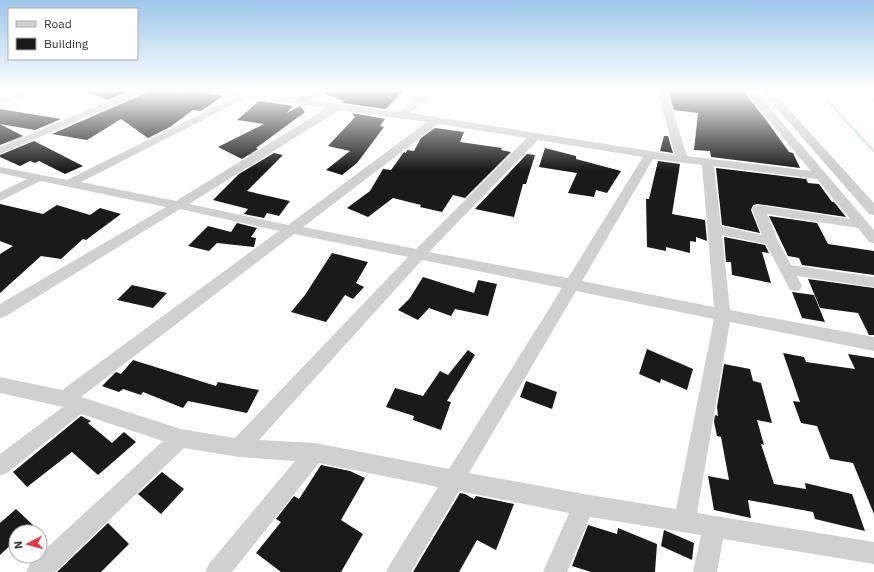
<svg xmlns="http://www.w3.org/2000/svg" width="874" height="572" font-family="'IBM Plex Sans',sans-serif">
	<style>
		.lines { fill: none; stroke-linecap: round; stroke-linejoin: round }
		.stream { fill: #cfe2ee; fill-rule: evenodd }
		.building { fill: #1a1a1a }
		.path { stroke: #cdcdcd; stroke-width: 1.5; stroke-dasharray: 1.5 1.5; stroke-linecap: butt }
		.street { fill: #d0d0d0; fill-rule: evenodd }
	</style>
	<rect width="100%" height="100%" fill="#fff"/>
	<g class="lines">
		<!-- stream -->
		<path class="stream" d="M815,90H819L874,149V152H873Z"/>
	</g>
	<!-- building -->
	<g class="building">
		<path d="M83,90H132L107,100Z"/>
		<path d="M148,90H174L190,93L192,91L223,96L201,111L193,110L170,127L148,138L121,119L87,140L52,134L146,93Z"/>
		<path d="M327,90H404L386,109L342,103L344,101L324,94Z"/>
		<path d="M668,90H729L730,92H744L766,120L789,152L793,153L800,168L711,157L710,151L694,150L698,113L674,110Z"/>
		<path d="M259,101L293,106L287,113L300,106L305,112L256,148L258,149L242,159L218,147L264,124L237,120Z"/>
		<path d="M0,109L61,119L35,130L0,124L23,136L0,145Z"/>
		<path d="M352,113L385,119L380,126L384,127L357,163L342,175L326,170L350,151L328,146L355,117Z"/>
		<path d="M435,128L464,132L460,142L502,148L501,150L511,152L465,198L453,195L442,212L420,207L421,205L393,198L368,217L347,208L370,191L383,169L391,170L404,152L406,153L407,150L414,151L421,138Z"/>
		<path d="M664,136H668L673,153L660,151Z"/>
		<path d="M34,141L83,166L65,174L39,161L35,163L30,161L20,166L0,157V155Z"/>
		<path d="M545,148L576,156V159L621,171L607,193L596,190L594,197L568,193L577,173L539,167Z"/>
		<path d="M274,153L283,155L247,191L290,201L279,216L267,213L264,218L244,214L248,209L213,200L239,174Z"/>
		<path d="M527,154L535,155L526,184H523L514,217L475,209Z"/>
		<path d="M658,161L680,164L672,214L705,220L707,241L696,237V242L690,241V253L666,247V251L647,247L646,199H649Z"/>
		<path d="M716,168L806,179L808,183L819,184L832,202H834L846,217L758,204L753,205L751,210L760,233L722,225Z"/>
		<path d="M0,204L43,214L57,205L90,215L100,208L121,214L86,240L83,239L61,259L41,256L0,293V254L13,246L0,241Z"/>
		<path d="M769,216L817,223L828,244L874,251V275L802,265L799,258L788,256Z"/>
		<path d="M237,223L257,228L251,237L256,238L254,247L217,243L209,251L188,246L208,226L231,232Z"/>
		<path d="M724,237L765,245L769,253L762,252L771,283L732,275L731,262H726Z"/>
		<path d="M332,253L368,262L356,283L364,287L353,299L345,295L326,322L291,312L305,295Z"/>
		<path d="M423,277L474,293L478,280L497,284L488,316L455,309L451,316L429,308L418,320L398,310L410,298Z"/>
		<path d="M808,279L874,288V335H869L858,313L820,308Z"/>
		<path d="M132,285L167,293L153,308L117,300Z"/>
		<path d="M792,292L814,295L825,322L802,318Z"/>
		<path d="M647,349L693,369L687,390L661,379L660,383L639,374Z"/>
		<path d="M468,350L475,355L447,401L451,402L441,430L413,420L414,416L386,407L395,388L423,396L440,371L448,375Z"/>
		<path d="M783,353L804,357L806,362L855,369L848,354L874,358V514L853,463L830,459L817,426L801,423L793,401L800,402Z"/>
		<path d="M133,360L216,386L218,382L259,390L247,413L188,401L183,408L143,392L141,395L123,389L119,392L102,386L116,372L121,374Z"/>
		<path d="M724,364L750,369L753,381L761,383L772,423L757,420L764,445L761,444L774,484L806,489L805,483L852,494L865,531L815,519L813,512L748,500L751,518L714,510L708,476L729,480L721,437L717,436L714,422L715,415L718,416L717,407Z"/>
		<path d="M526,381L557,392L552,409L520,397Z"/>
		<path d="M81,416L91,421L88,423L112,443L124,432L136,442L98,475L72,452L27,487L13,472Z"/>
		<path d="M321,465L350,471L365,478L341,520L363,534L341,572H281L256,553L281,522L276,519L294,496L299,499Z"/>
		<path d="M162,472L184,489L161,514L138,494Z"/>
		<path d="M460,493L465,494L474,499L476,496L514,504L496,550L477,540L459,572H413Z"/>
		<path d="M16,509L33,525L25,532H16V540L0,555V523Z"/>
		<path d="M108,523L129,544L101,572H57Z"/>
		<path d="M588,525L617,534L618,528L657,544L655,572H591L572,566Z"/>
		<path d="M664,530L694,543L692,560L661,546Z"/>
	</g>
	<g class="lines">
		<!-- path -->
		<path class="path" d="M861,90L874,101"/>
		<!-- street -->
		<g class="street">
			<path d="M22,90H35L33,92L0,104V98Z"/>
			<path d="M135,90H147L145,92L0,154V147Z"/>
			<path d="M209,90H232L297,98L315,90H326L325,92L309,100L399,112L429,90H439L410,113L675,155L657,90H666L687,156L811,171L744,90H754L874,230V243L869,242L858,228L767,214L778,241L791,265L874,277V287L797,276L802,286L800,290L795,291L790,290L766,244L722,235L730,310L874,337V351L730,322L697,513L874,542V564L723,539L717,572H693L701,535L590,517L567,572H543L569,513L459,491L411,572H386L390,564L438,487L319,463L232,572H205L209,564L295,461L239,457L184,448L55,572H26L30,564L40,556V554L163,441L81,414L7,473L0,476V454L63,407L0,393V377L62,390L279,231L180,209L6,316L0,318V304L166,207L40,181L0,201V192L27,179L0,173V167L67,180L237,96L213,93ZM248,97L327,108L176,201L81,182ZM339,110L427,122L288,225L189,204ZM438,124L527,138L416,249L303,227ZM538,140L643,157L568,278L429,252ZM653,159L702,165L714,307L582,281ZM714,166L817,179L850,219L758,205L754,206L752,209L762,235L721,226ZM294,234L408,257L235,438L181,429L81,397ZM422,260L562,288L449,469L315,443L259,440ZM576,291L714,319L676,509L584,494L469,473Z"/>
			<path d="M761,90H771L874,203V215L869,214Z"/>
		</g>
	</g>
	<!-- sky -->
	<linearGradient id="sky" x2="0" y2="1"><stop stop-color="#9ec6ea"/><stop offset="0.53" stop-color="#fff"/><stop offset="1" stop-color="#fff" stop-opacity="0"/></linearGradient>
	<rect width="874" height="170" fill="url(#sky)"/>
	<!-- legend -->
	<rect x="8" y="8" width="130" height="52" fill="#ffffff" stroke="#adadad"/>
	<rect x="16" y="21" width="20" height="6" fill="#d0d0d0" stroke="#adadad"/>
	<text x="44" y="28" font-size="12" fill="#333333">Road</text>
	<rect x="16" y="38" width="20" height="12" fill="#1a1a1a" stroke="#adadad"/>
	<text x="44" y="48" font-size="12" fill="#333333">Building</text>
	<!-- north arrow -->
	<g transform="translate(28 544) rotate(264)"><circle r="19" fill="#ffffff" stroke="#adadad"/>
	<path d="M0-3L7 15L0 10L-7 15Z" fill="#e63946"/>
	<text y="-6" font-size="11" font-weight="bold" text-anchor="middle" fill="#333333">N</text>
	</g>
</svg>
